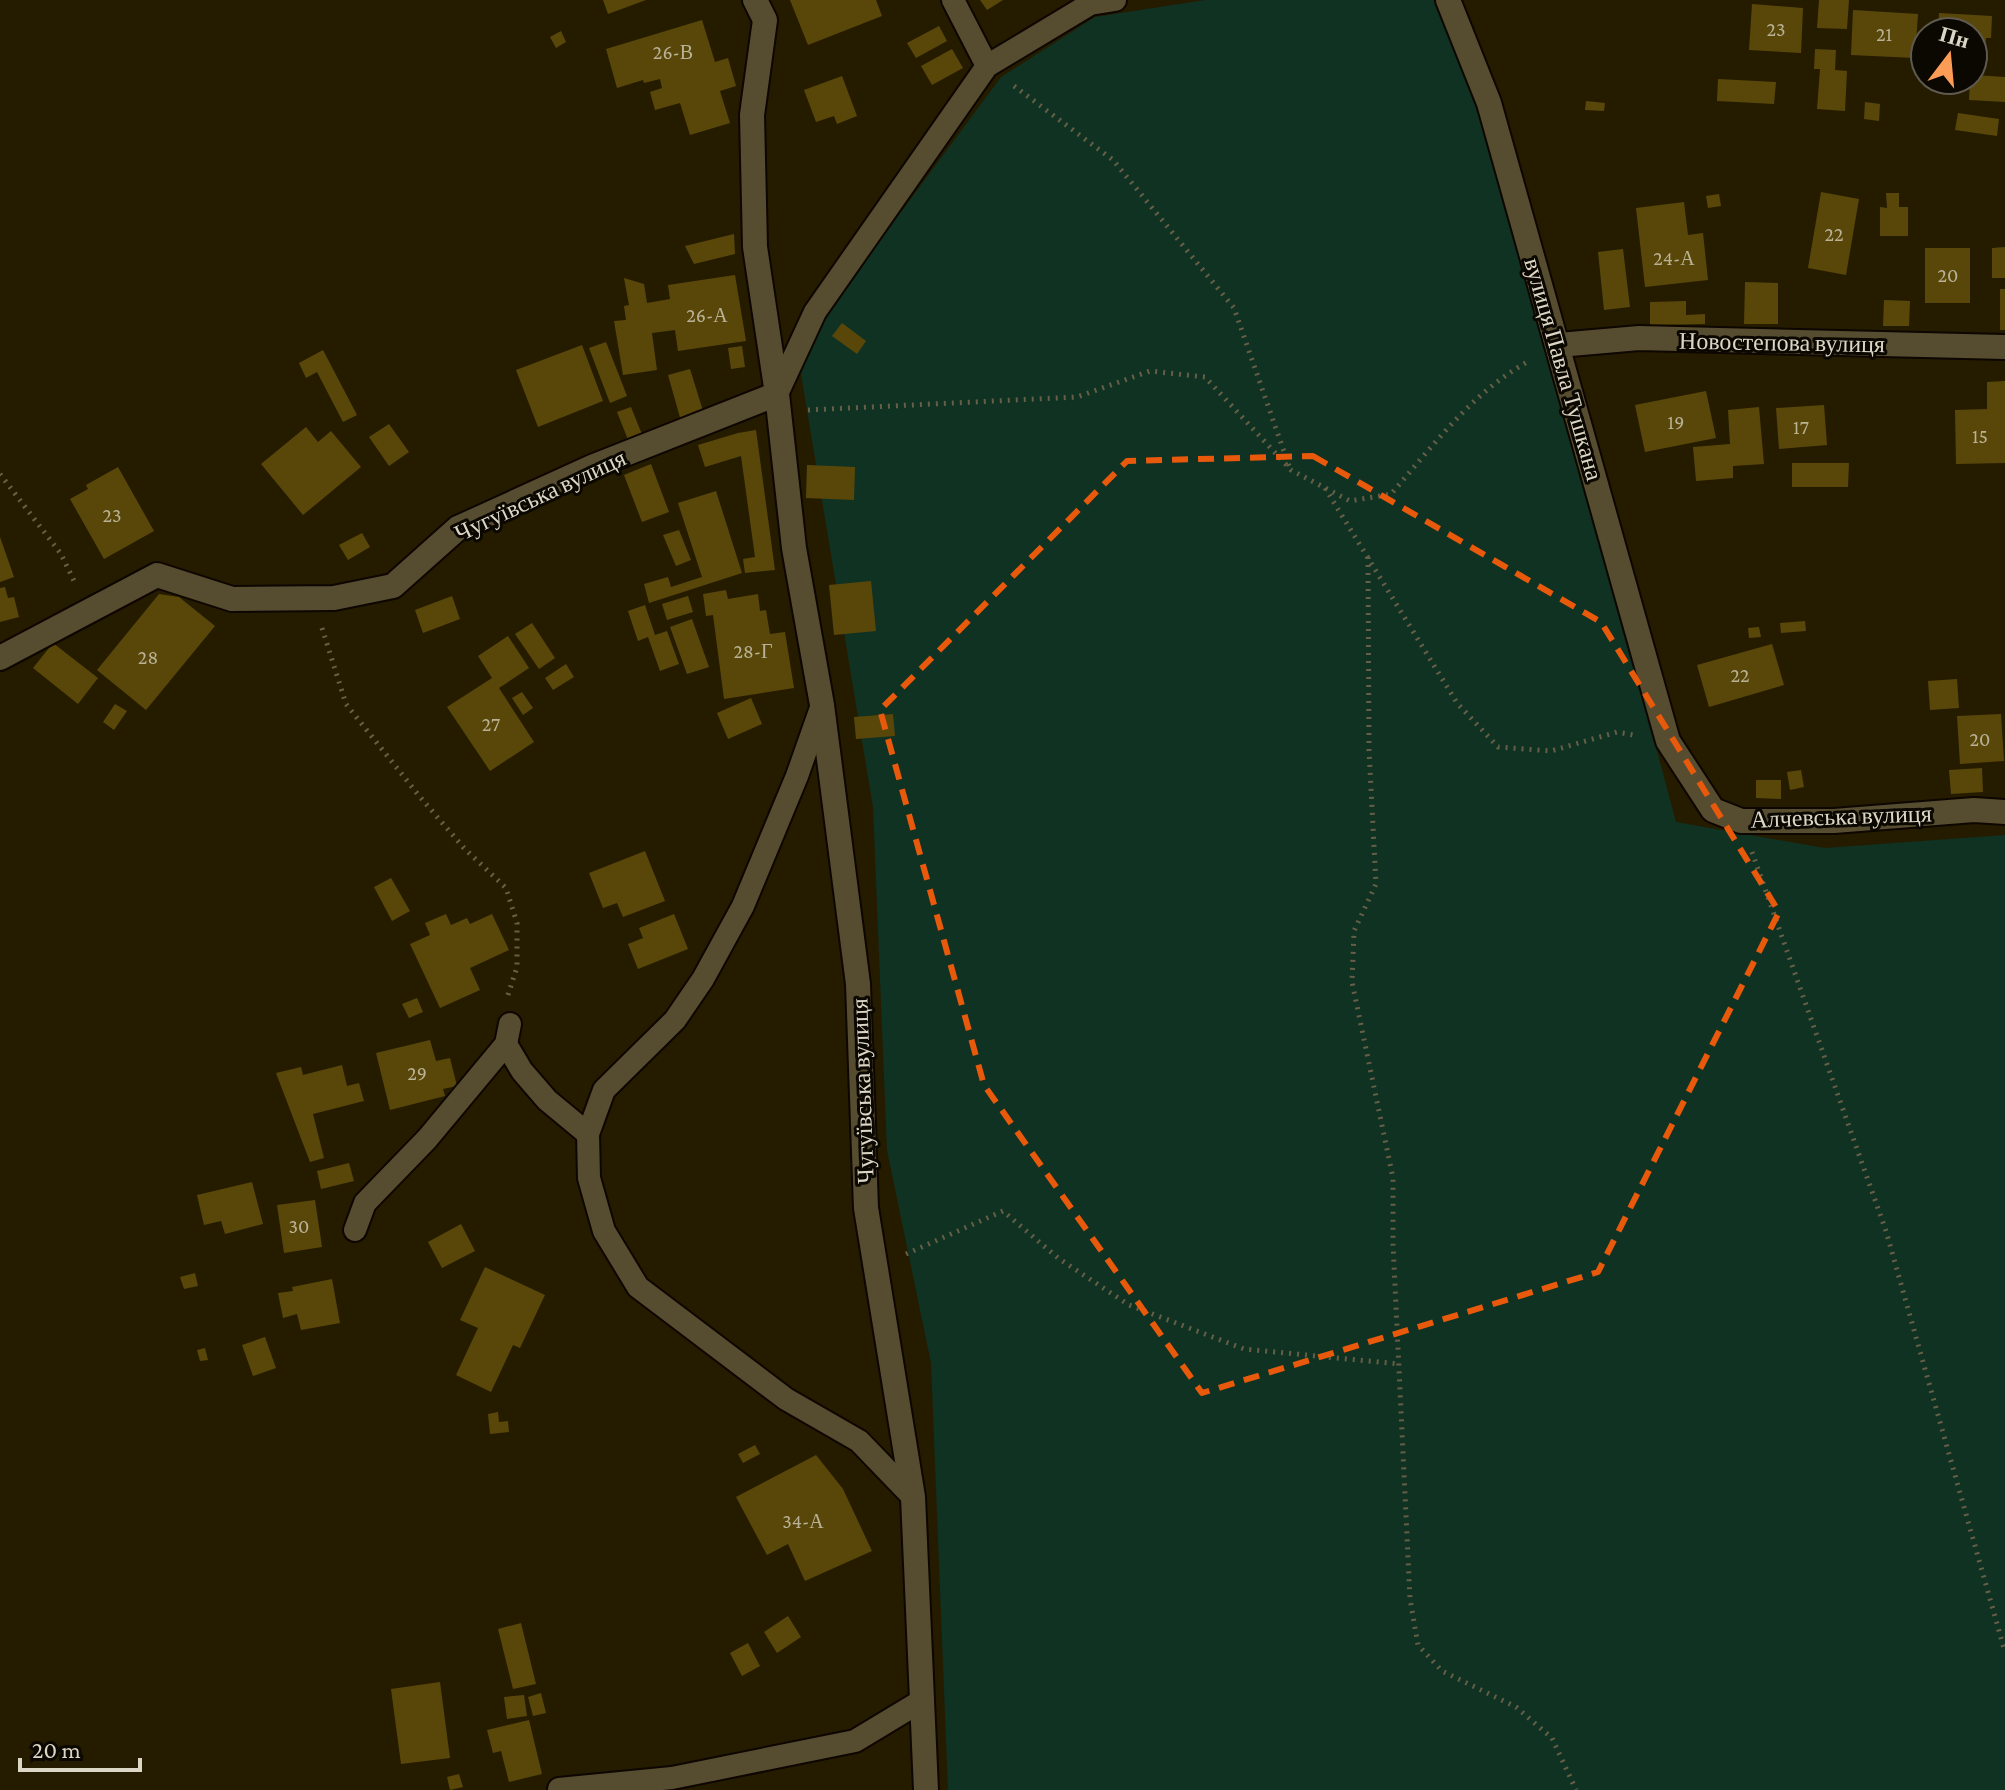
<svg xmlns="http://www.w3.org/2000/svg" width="2005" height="1790" font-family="'Crimson Pro',serif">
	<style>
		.green { fill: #103222 }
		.building { fill: #594709 }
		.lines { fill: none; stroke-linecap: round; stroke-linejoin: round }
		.service-casing { stroke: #0e0600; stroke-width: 26 }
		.minor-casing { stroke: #0e0600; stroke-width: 28 }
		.path { stroke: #665f47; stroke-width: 5; stroke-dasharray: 2 6; stroke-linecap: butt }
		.service { stroke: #564c2f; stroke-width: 22 }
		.minor { stroke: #564c2f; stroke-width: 24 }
		.marked { fill: none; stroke: #e8590c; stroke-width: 6; stroke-dasharray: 16 10; stroke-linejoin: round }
		.labels { text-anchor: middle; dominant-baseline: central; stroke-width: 6; stroke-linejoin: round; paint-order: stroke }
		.number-label { font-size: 20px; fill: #bab296 }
		.street-label { font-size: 24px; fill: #dbd6c5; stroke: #0b0701 }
	</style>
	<rect width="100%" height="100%" fill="#251c00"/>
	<!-- green -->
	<path class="green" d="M1205,0H1436L1484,106L1676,822L1825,848L2005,835V1790H948L931,1363L887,1150L873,807L800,368L824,316L1001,77L1095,17Z"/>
	<!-- building -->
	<g class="building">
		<path d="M603,0H646L608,14Z"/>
		<path d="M790,0H876L882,16L808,45Z"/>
		<path d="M980,0H1003L987,10Z"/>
		<path d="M1819,0H1849L1847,29L1817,28Z"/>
		<path d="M1752,4L1803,8L1801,53L1749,50Z"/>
		<path d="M1853,10L1918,14L1915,58L1851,55Z"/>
		<path d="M1939,13L1992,16L1991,38H1986L1984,60H1973V32H1938Z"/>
		<path d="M702,20L715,62L728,58L736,86L720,91L730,123L690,135L680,103L655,110L650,92L662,88L660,79L644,83L643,80L617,88L606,49Z"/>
		<path d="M939,26L947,41L916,58L907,43Z"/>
		<path d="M561,31L566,42L556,48L550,37Z"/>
		<path d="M952,49L963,68L932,85L921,66Z"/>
		<path d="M1815,49L1836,50L1835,70L1847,71L1845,111L1817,109L1820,69H1814Z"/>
		<path d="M1973,75L2005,77V102L1969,100L1970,80H1973Z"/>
		<path d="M842,76L857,116L837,124L834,116L816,122L804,90Z"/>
		<path d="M1718,79L1776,82L1774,104L1717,101Z"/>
		<path d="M1586,101L1605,103L1604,111L1585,110Z"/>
		<path d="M1865,102L1880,104L1879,121L1864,119Z"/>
		<path d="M1958,113L1999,119L1997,136L1955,130Z"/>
		<path d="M1821,192L1859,199L1846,275L1808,268Z"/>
		<path d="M1886,193H1899V207H1908V236H1880V207L1887,208Z"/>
		<path d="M1719,194L1721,206L1708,208L1706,196Z"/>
		<path d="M1684,202L1688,235L1703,233L1708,280L1645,287L1636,208Z"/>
		<path d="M734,234L735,254L694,264L685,246Z"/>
		<path d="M2005,247V278H1992V248Z"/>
		<rect x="1925" y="248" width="45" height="55"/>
		<path d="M1623,249L1630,307L1604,310L1598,252Z"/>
		<path d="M735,275L746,341L678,351L675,330L652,333L657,370L623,375L614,321L626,320L624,306L629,305L624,278L644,284L647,303L670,299L668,285Z"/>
		<path d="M1745,282L1778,283V324H1744Z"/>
		<rect x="2000" y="289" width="5" height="41"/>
		<path d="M1884,300L1910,301L1909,326H1883Z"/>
		<path d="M1686,301V315L1705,314V324L1650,325V302Z"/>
		<path d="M842,323L866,341L857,354L832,336Z"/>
		<path d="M606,342L627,396L610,403L589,348Z"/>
		<path d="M582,345L603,401L538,427L516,370Z"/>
		<path d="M742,346L745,367L731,369L728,348Z"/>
		<path d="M323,350L357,415L343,422L317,372L306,378L299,363Z"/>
		<path d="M690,369L704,414L681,421L668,375Z"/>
		<path d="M2005,381V463L1956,464L1955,410L1987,409V382Z"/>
		<path d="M1706,391L1716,438L1645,452L1635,405Z"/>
		<path d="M1824,405L1827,445L1779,449L1776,408Z"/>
		<path d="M631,407L643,437L629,442L617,412Z"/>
		<path d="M1759,407L1764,464L1733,466V478L1696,481L1693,447L1730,444L1728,410Z"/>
		<path d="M389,424L409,452L389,466L369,437Z"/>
		<path d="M306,427L318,442L331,431L361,467L303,515L261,464Z"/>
		<path d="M756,430L775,570L745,573L743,559L755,557L741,456L705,467L698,445L738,433Z"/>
		<path d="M1792,463H1849L1848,487H1792Z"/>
		<path d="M651,464L669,512L642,522L624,475Z"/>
		<path d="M807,465L855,467L854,500L806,498Z"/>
		<path d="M118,467L154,531L104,559L70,499L88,489L86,485Z"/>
		<path d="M716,491L742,573L649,603L644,584L668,577L671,587L702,577L678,503Z"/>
		<path d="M679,530L691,560L676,566L663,535Z"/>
		<path d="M362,533L370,547L348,560L339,545Z"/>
		<path d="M0,537L14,577L0,582Z"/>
		<path d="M871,581L876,631L834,635L829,585Z"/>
		<path d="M5,587L8,598L14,597L19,617L0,622V588Z"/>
		<path d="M726,590L728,599L758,594L760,611L766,610L770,634L785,632L794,688L724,699L713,615L706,616L703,594Z"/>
		<path d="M159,594L179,597L215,626L146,710L97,670Z"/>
		<path d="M452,596L460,619L423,633L415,610Z"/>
		<path d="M688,596L693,612L667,620L662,604Z"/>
		<path d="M645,605L655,635L667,631L679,664L660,671L648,637L638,641L628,611Z"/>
		<path d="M692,619L709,667L687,674L670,627Z"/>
		<path d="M1805,621L1806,631L1781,633L1780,623Z"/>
		<path d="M532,623L555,658L539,669L515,634Z"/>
		<path d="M1759,627L1761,637L1749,638L1748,628Z"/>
		<path d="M508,636L529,668L499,688L534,742L490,771L447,707L492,678L478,656Z"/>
		<path d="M53,643L98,678L78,704L33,668Z"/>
		<path d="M1772,644L1784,685L1709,707L1697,665Z"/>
		<path d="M566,664L574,677L553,690L545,678Z"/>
		<path d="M1957,679L1959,708L1930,710L1928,681Z"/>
		<path d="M522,692L533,708L523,715L512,698Z"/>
		<path d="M751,698L762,724L728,739L717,713Z"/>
		<path d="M115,704L127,711L114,730L103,722Z"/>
		<path d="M893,714L895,736L856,739L854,717Z"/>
		<path d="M2001,714L2004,761L1960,764L1957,716Z"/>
		<path d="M1982,768L1983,792L1951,794L1949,770Z"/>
		<path d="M1801,770L1804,787L1790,790L1787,772Z"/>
		<path d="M1756,780H1781V799L1756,798Z"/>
		<path d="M645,851L665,901L623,917L617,903L603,908L589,873Z"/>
		<path d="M391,878L410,911L392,921L374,887Z"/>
		<path d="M446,914L451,925L467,918L470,924L492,914L509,950L470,968L480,990L440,1008L410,944L430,935L425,923Z"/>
		<path d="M674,914L688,949L638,969L628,944L643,938L639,928Z"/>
		<path d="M417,998L423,1012L409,1018L402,1004Z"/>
		<path d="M430,1040L436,1061L450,1058L457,1086L443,1089L445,1096L390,1110L376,1053Z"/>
		<path d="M342,1065L347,1086L359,1083L364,1101L313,1114L324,1158L310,1162L276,1073L301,1067L303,1075Z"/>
		<path d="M349,1163L354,1181L321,1189L317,1171Z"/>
		<path d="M252,1182L263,1224L225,1234L221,1221L204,1225L197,1195Z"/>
		<path d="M315,1200L322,1247L284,1253L277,1205Z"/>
		<path d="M461,1224L475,1251L442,1268L428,1242Z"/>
		<path d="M485,1267L545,1295L520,1348L513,1345L491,1392L456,1375L478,1328L460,1320Z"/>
		<path d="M195,1273L198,1286L184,1289L180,1277Z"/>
		<path d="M332,1279L340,1323L301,1330L297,1314L283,1318L278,1293L293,1291L292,1287Z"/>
		<path d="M265,1337L276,1368L253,1376L242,1345Z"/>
		<path d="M205,1348L208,1360L200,1361L197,1350Z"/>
		<path d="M498,1412L499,1422L508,1421L509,1432L490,1434L488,1414Z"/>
		<path d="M755,1445L760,1454L743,1463L738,1454Z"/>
		<path d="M816,1455L843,1489L872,1551L805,1581L788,1544L767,1555L736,1497Z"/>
		<path d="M788,1616L801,1637L777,1653L764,1632Z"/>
		<path d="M521,1623L536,1684L513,1689L498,1629Z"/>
		<path d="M748,1643L760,1666L742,1676L730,1653Z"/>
		<path d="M440,1682L450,1758L401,1764L391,1689Z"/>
		<path d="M541,1693L546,1713L533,1716L528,1697Z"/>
		<path d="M524,1695L527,1716L507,1719L504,1697Z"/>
		<path d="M529,1720L542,1774L509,1782L501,1751L493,1753L487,1730Z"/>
		<path d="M459,1774L463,1787L450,1790L447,1777Z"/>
	</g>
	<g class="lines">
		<defs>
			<g id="service">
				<path d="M953,0L987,66"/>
				<path d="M777,394L815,312L987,66L1090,4L1115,0"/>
				<path d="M822,705L797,776L743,906L703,979L675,1020L604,1090L588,1134L589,1178L604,1231L638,1287L786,1399L859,1441L913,1497"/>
				<path d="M506,1044L522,1071L547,1100L588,1134"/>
				<path d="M355,1230L365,1203L427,1139L506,1044L510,1024"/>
				<path d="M559,1789L672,1778L855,1741L923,1700"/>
			</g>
			<g id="minor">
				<path d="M755,0L765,20L752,115L755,247L777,394L794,548L822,705L858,984L866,1208L913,1497L926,1790"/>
				<path d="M1448,0L1489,103L1668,741L1713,810L1741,821H1834L1974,810L2005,812"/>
				<path d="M1559,345L1639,338L2005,347"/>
				<path d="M0,658L157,575L232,599L334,598L393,586L458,528L592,467L777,394"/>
			</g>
		</defs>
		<!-- service casing -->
		<use href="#service" class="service-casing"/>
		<!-- minor casing -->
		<use href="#minor" class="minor-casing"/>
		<!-- path -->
		<g class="path">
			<path d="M1014,86L1113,160L1234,308L1289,466"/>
			<path d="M808,410L1077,397L1150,371L1205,377L1291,470L1350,501L1391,494C1433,446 1472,392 1529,361"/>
			<path d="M0,474L61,554L76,585"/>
			<path d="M1325,488L1457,703L1498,747L1551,751L1617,732L1633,735"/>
			<path d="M1368,557L1369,750L1376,884L1354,931L1352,982L1393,1178V1244L1410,1599L1418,1645L1442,1671L1516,1707L1552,1738L1576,1790"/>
			<path d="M322,628L346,704L420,797L464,848L506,888L517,923V967L508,995"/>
			<path d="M1752,852L1886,1231L2005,1652"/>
			<path d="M906,1254L1003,1211L1058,1258L1129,1305L1244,1349L1399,1364"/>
		</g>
		<!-- service -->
		<use href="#service" class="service"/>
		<!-- minor -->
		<use href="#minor" class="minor"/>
	</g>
	<!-- marked area -->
	<path class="marked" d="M1313,456L1601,622L1779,912L1598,1272L1202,1393L984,1085L880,710L1127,461Z"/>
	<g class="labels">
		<!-- number labels -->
		<g class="number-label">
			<text x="1776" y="29">23</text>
			<text x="1884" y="34">21</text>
			<text x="673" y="52">26-В</text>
			<text x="1834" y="234">22</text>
			<text x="1674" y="258">24-А</text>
			<text x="1948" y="275">20</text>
			<text x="707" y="315">26-А</text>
			<text x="1676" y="422">19</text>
			<text x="1801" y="427">17</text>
			<text x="1980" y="436">15</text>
			<text x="112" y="515">23</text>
			<text x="753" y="651">28-Г</text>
			<text x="148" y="657">28</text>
			<text x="1740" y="675">22</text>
			<text x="491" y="724">27</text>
			<text x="1980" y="739">20</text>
			<text x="417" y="1073">29</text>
			<text x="299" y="1226">30</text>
			<text x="803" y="1521">34-А</text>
		</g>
		<!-- street labels -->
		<g class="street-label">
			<text transform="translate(1782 342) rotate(1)">Новостепова вулиця</text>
			<text transform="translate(1564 369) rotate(74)">вулиця Павла Тушкана</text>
			<text transform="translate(540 495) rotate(-25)">Чугуївська вулиця</text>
			<text transform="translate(1841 816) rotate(-2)">Алчевська вулиця</text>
			<text transform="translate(862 1091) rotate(-92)">Чугуївська вулиця</text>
		</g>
	</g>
	<!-- north arrow -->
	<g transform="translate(1949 56) rotate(16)"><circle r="38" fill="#0b0701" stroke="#5e5a4f" stroke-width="2"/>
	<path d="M0-6L14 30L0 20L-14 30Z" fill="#fd9c56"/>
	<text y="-12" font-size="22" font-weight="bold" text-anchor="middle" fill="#dbd6c5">Пн</text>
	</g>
	<!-- scale -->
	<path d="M20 1758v12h120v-12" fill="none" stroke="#dbd6c5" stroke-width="4"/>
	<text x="32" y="1758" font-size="24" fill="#dbd6c5" stroke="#0b0701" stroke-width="6" paint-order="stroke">20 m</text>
</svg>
